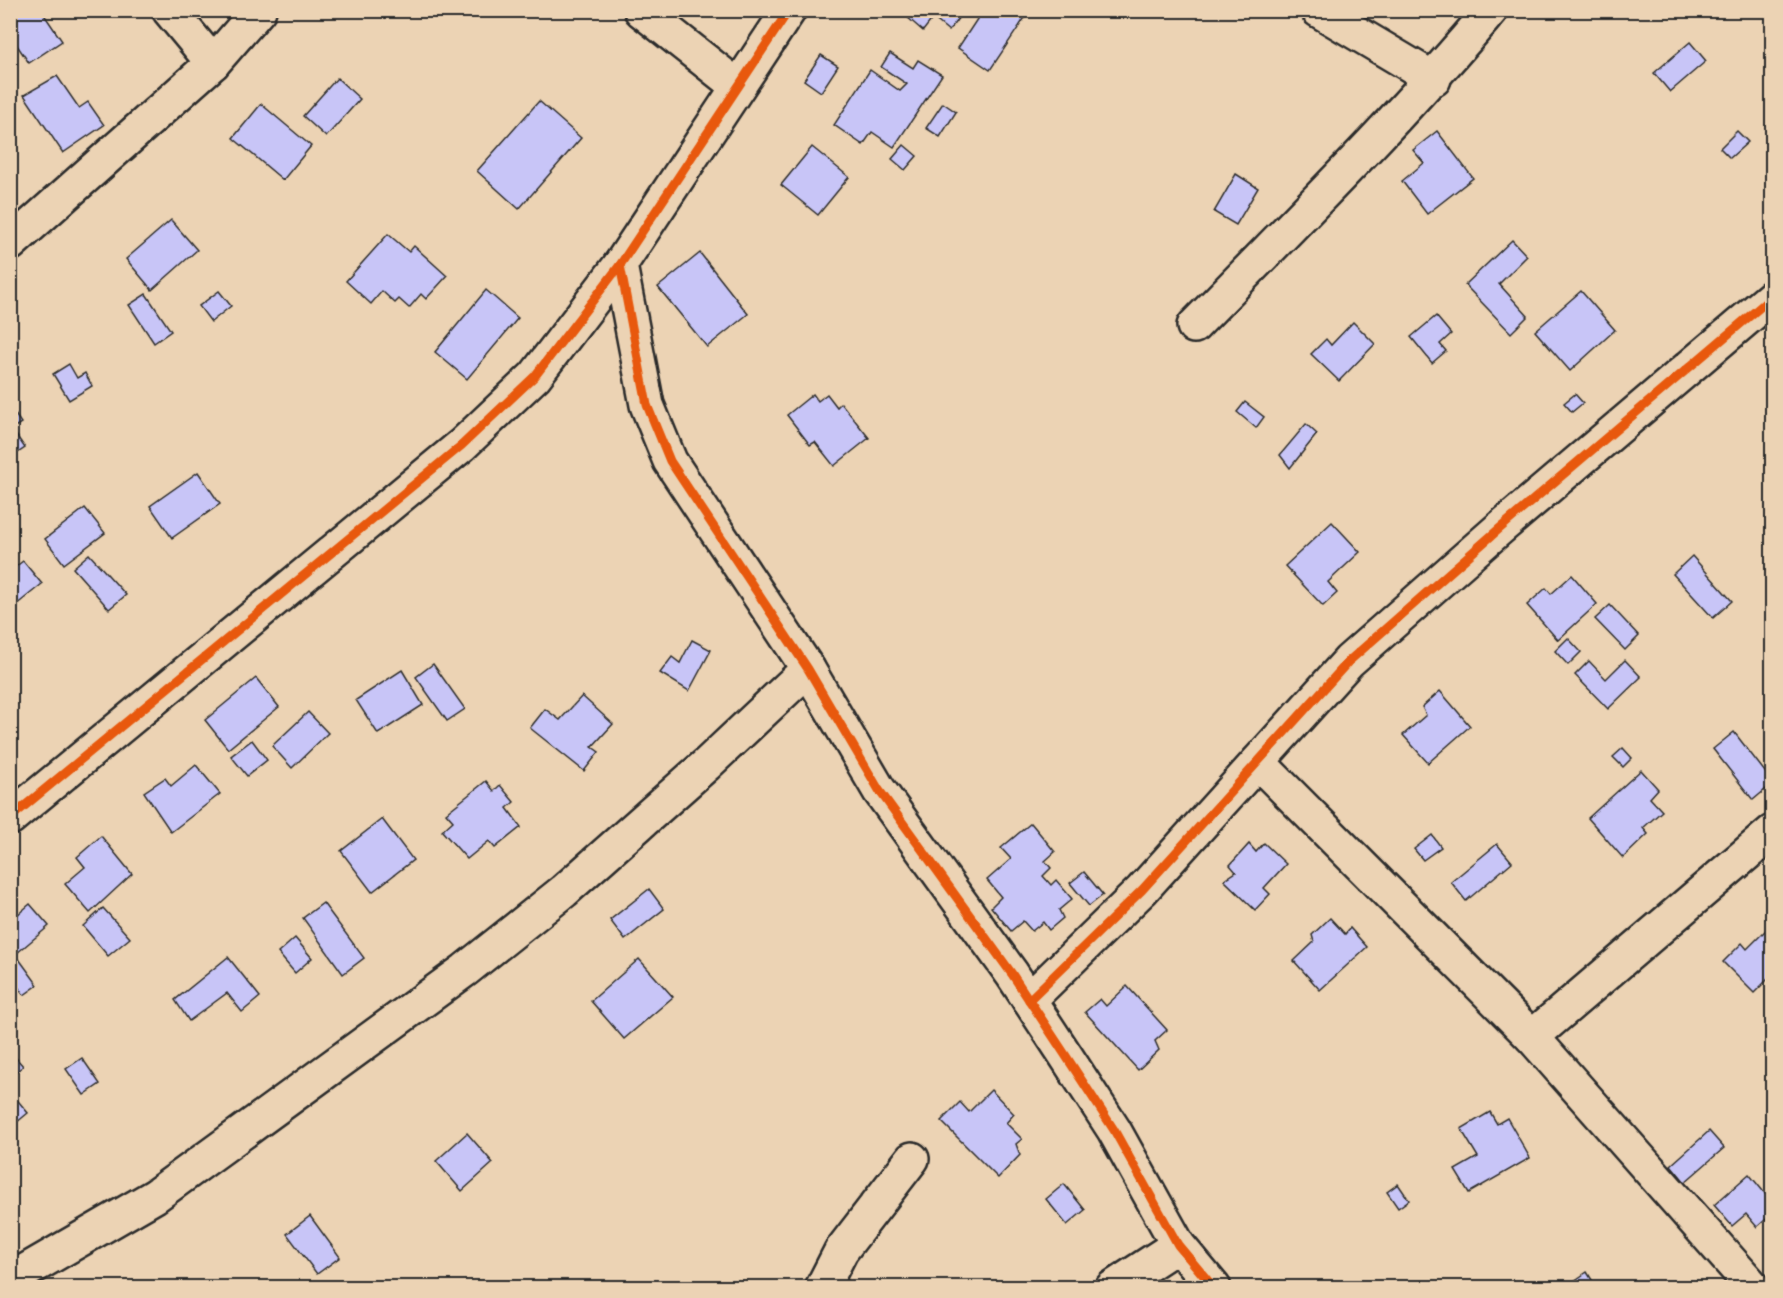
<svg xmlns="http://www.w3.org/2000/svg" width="1783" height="1298" font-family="Kalam,sans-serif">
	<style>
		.building { fill: #c8c5f7; stroke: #2b2b2b; stroke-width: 1.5 }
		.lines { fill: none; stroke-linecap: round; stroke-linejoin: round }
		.minor-casing { stroke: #2b2b2b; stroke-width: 38 }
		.minor { stroke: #ecd3b4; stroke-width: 33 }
		.cycleway-casing { stroke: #ecd3b4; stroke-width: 13 }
		.cycleway { stroke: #e8590c; stroke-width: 9 }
	</style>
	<rect width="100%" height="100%" fill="#ecd3b4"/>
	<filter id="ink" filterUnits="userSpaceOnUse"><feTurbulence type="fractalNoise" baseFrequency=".0167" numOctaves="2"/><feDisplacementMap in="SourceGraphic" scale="12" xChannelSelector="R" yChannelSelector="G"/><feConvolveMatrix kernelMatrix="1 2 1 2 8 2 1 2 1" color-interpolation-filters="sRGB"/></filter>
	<g filter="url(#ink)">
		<!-- building -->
		<g class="building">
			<path d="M10,10H41L62,41L29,63L10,35Z"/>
			<path d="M912,10H964L949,31L933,18L923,31L907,17Z"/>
			<path d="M983,10H1030L990,70L958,48Z"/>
			<path d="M1690,42L1706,61L1670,92L1654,73Z"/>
			<path d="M890,53L913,68L918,60L942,75L894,147L872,132L863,145L834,125L870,70L900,91L907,84L881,67Z"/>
			<path d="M821,55L838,66L821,92L804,80Z"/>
			<path d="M57,76L79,108L88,102L104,125L63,153L24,95Z"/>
			<path d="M337,78L360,99L326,137L303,116Z"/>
			<path d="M539,101L581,138L519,209L477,171Z"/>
			<path d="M943,103L956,112L940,137L926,128Z"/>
			<path d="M261,104L311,146L283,180L233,138Z"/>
			<path d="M1437,131L1473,178L1427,214L1402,181L1424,163L1413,150Z"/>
			<path d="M1737,131L1748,142L1730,158L1720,148Z"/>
			<path d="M904,145L917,156L905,170L892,159Z"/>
			<path d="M812,147L849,177L818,215L781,185Z"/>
			<path d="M1236,174L1258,188L1236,225L1214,212Z"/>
			<path d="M171,220L197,250L152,290L126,259Z"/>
			<path d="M388,234L409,252L414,246L447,276L426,299L421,294L409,308L399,299L395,303L382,291L371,304L346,281Z"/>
			<path d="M1512,240L1527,256L1499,284L1528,316L1511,333L1465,285Z"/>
			<path d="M700,253L748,314L707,347L658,287Z"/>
			<path d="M486,290L518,318L467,379L435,352Z"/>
			<path d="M219,291L231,306L211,322L199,306Z"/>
			<path d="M1581,291L1615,330L1570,371L1535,331Z"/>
			<path d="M146,294L171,331L154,343L129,305Z"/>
			<path d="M1436,316L1451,334L1440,344L1446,351L1432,363L1411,337Z"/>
			<path d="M1353,322L1375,344L1339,381L1311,354L1326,339L1331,345Z"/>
			<path d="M69,364L77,378L85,373L92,386L69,400L53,374Z"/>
			<path d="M813,394L818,401L827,394L837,407L841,403L869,438L834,466L815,442L810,445L787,415Z"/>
			<path d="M1575,394L1583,403L1572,412L1564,403Z"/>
			<path d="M1245,402L1264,417L1256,428L1237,412Z"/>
			<path d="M10,407L21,423L10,430Z"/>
			<path d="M1306,424L1317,434L1290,468L1280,455Z"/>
			<path d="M14,432L25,448L10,458V434Z"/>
			<path d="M198,472L220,504L172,538L150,506Z"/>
			<path d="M85,508L105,533L64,564L45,539Z"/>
			<path d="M1332,522L1360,552L1328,582L1337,593L1323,606L1285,566Z"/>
			<path d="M89,554L126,595L109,609L73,568Z"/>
			<path d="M1692,556L1732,601L1713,618L1673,574Z"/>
			<path d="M23,561L42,584L10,610V571Z"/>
			<path d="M1572,575L1597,604L1558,640L1527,605L1546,588L1551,594Z"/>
			<path d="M1610,605L1639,636L1625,650L1595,619Z"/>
			<path d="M1568,638L1581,652L1568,665L1555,651Z"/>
			<path d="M692,640L711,650L689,691L660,673L672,657L680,663Z"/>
			<path d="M1625,660L1641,677L1608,709L1575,675L1589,661L1606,679Z"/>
			<path d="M433,664L465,709L447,721L416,677Z"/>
			<path d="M402,670L423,705L378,734L356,700Z"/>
			<path d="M256,678L279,707L228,749L205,720Z"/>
			<path d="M1440,691L1470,726L1428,763L1403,735L1426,715L1422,707Z"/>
			<path d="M582,696L613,724L592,747L599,752L584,771L530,728L545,709L560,720Z"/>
			<path d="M308,712L328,733L292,768L272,746Z"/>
			<path d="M1734,732L1772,781V784L1753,800L1713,749Z"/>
			<path d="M252,740L267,760L247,776L231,756Z"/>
			<path d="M1623,748L1632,758L1623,767L1613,757Z"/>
			<path d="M196,765L220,794L171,832L144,792L165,778L171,786Z"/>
			<path d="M1641,770L1658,789L1650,798L1662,811L1643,828L1648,834L1623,858L1588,818Z"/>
			<path d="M486,781L494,791L500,785L514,802L507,808L521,827L495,848L489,841L467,859L442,831L453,821L446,813Z"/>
			<path d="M382,819L413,860L372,892L341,851Z"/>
			<path d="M1031,823L1055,852L1045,861L1051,868L1043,876L1051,885L1056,880L1072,899L1059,910L1063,918L1049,930L1043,922L1032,931L1023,921L1011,931L991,907L1001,897L987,880L1011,859L1001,848Z"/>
			<path d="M1432,835L1441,847L1423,860L1414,849Z"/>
			<path d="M101,836L132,874L90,913L65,884L85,867L77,857Z"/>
			<path d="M1264,843L1286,864L1264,888L1270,894L1255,910L1224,880L1236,872L1230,865L1249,844L1256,852Z"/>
			<path d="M1497,844L1512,862L1466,901L1451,882Z"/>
			<path d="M1084,872L1103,895L1089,906L1070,883Z"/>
			<path d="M649,889L664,909L625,940L610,920Z"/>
			<path d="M323,903L364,958L343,974L303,918Z"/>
			<path d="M30,904L49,926L10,959V921Z"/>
			<path d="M103,908L130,938L108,956L83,926Z"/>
			<path d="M1330,918L1345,934L1350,928L1367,947L1320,990L1294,961L1314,942L1312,935Z"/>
			<path d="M1772,924V975L1754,993L1723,962L1742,943L1747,949Z"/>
			<path d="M295,938L312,958L295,973L278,953Z"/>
			<path d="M228,957L260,997L242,1012L227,993L189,1021L175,1000Z"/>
			<path d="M19,959L38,985L24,995L10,976V965Z"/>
			<path d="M639,959L673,997L624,1039L591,1001Z"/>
			<path d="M1127,986L1167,1030L1155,1041L1159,1050L1138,1070L1085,1012L1100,999L1106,1006Z"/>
			<path d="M10,1051L23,1066L10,1077Z"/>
			<path d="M82,1058L100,1084L84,1095L66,1069Z"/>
			<path d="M991,1090L1014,1114L1006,1123L1022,1139L1016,1144L1020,1155L998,1178L941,1121L960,1102L969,1112Z"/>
			<path d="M14,1096L28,1113L10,1128V1099Z"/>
			<path d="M1490,1112L1497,1124L1507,1118L1530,1158L1469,1193L1455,1170L1478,1157L1461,1129Z"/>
			<path d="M1709,1131L1724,1148L1685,1182L1671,1165Z"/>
			<path d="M467,1133L493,1163L462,1191L436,1161Z"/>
			<path d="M1749,1174L1772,1202V1214L1757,1227L1746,1214L1732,1226L1714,1205Z"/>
			<path d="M1064,1184L1085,1210L1067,1225L1046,1199Z"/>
			<path d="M1398,1184L1409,1200L1398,1208L1387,1192Z"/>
			<path d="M310,1216L340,1257L317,1274L287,1234Z"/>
			<path d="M1587,1272L1595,1285L1602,1284L1604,1288H1564Z"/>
		</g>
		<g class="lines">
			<defs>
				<g id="minor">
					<path d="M169,10L213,63"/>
					<path d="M641,10L737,86"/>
					<path d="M1318,10L1434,79"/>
					<path d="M10,244L213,63L259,10"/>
					<path d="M620,265L647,405L670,461L808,669L879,790L1012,974L1064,1053L1114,1130L1178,1245L1214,1288"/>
					<path d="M1194,326C1295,222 1398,121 1491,10"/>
					<path d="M1258,762L1532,1037L1754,1288"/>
					<path d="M10,818L462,445L535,376L620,265L789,10"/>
					<path d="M1029,1000L1142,890L1349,661L1499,529L1772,297"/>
					<path d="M1532,1037L1772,832"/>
					<path d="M10,1280L155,1196L465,970L564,891L706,765L808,669"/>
					<path d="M822,1288L841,1251L912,1159"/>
					<path d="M1112,1288L1178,1245"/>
				</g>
			</defs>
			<!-- minor casing -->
			<use href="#minor" class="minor-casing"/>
			<!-- minor -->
			<use href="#minor" class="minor"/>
			<defs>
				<g id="cycleway">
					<path d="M620,265L647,405L670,461L808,669L879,790L1012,974L1064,1053L1114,1130L1178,1245L1214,1288"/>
					<path d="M10,818L462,445L535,376L620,265L789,10"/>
					<path d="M1029,1000L1142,890L1349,661L1499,529L1772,297"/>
				</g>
			</defs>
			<!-- cycleway casing -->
			<use href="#cycleway" class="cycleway-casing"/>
			<!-- cycleway -->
			<use href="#cycleway" class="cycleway"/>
		</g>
	</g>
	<!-- margin -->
	<rect width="1783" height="1298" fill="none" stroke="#ecd3b4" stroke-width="36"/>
	<rect x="18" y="18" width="1747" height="1262" fill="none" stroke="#2b2b2b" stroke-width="2" filter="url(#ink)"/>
</svg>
